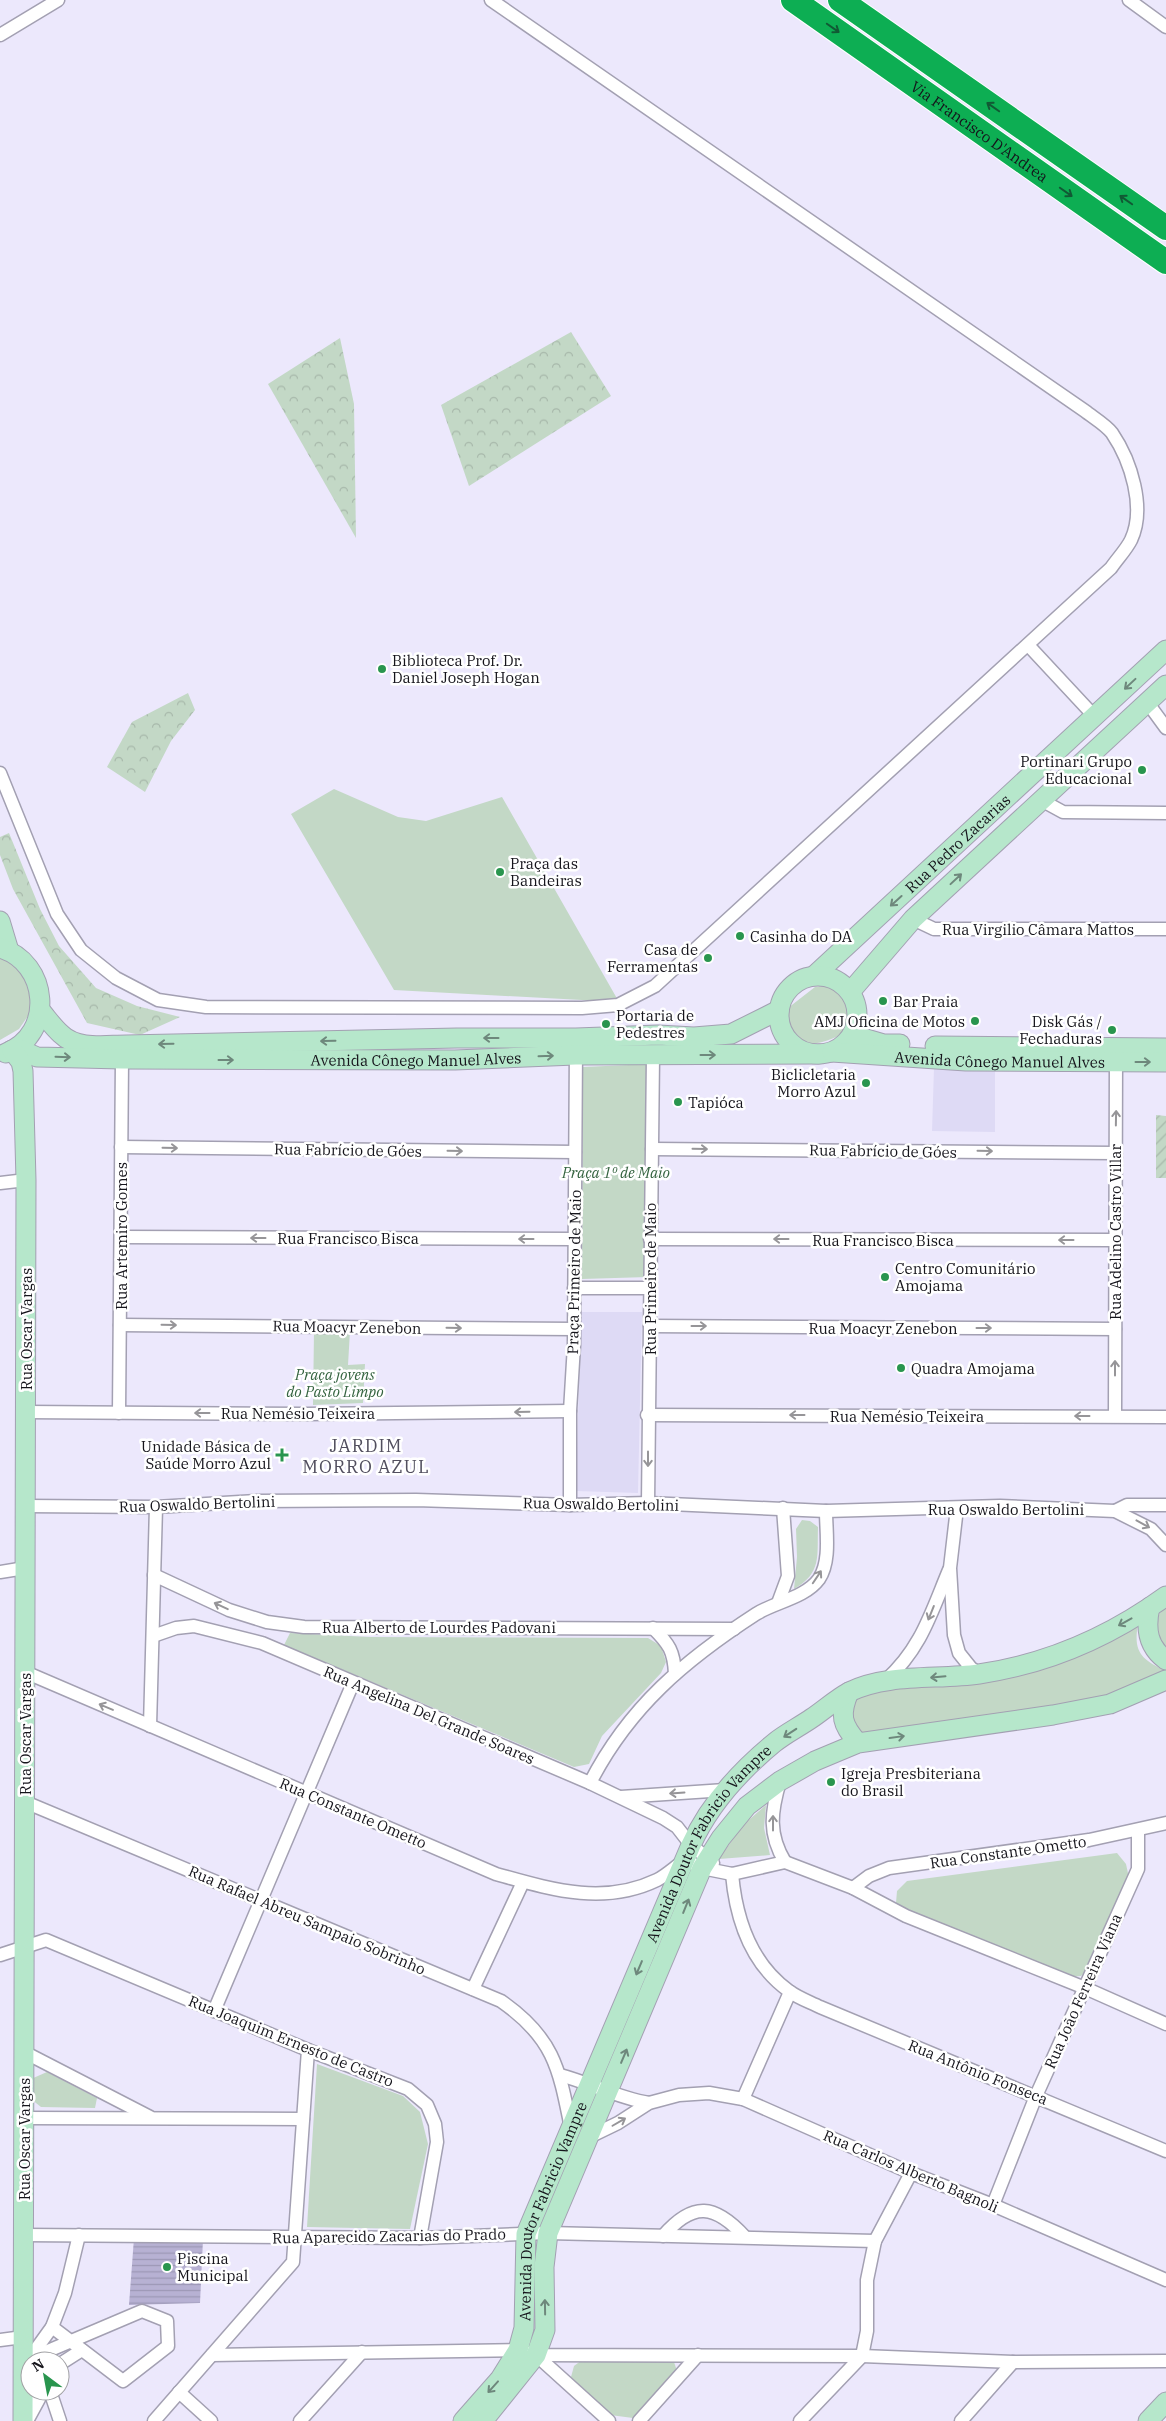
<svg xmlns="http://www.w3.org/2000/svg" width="1166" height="2421" font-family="'IBM Plex Serif',serif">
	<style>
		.built { fill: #dedaf5 }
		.green { fill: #c3d8c6 }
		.forest { fill: url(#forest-crowns) }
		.garden { fill: url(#garden-furrows) }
		.water { fill: url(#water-rules) }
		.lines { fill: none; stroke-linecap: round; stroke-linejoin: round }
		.street-casing { stroke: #a3a0b2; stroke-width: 15 }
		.secondary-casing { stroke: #a3a0b2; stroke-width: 21 }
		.highway-casing { stroke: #fff; stroke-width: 26 }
		.street { stroke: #fff; stroke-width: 12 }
		.secondary { stroke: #b6e7cb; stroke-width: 19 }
		.highway { stroke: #0dae53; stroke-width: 24 }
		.oneway { stroke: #115934 }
		.oneway2 { stroke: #6e887c }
		.oneway3 { stroke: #969598 }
		.poi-dot { fill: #29954e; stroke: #fff; stroke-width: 2 }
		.labels { text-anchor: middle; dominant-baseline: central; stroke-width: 5; stroke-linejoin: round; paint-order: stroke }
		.street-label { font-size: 15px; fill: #15141b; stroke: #fff }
		.poi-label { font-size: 15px; fill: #15141b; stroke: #fff; text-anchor: start }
		.park-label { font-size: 15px; font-style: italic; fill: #34633f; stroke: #fff }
		.quarter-label { font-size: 18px; letter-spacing: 1px; fill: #514e5e; stroke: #fff }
	</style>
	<defs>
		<pattern id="forest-crowns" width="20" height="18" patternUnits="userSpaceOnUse" patternTransform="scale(1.25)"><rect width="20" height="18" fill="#c3d8c6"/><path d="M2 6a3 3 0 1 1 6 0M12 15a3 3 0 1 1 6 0" fill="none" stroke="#a7b8aa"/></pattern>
		<pattern id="garden-furrows" width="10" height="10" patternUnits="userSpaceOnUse" patternTransform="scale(1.25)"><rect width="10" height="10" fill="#c3d8c6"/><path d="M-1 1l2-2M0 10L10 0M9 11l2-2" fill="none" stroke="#a7b8aa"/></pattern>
		<pattern id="water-rules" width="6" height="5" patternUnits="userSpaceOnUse" patternTransform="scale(1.25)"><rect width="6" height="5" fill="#b7b1d3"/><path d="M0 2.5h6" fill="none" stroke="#9c97b5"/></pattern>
	</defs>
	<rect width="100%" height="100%" fill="#ece8fc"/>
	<!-- built -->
	<g class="built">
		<path d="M934,1067H995V1132L932,1131Z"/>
		<path d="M581,1312H642L638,1493L576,1491Z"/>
	</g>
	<!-- green -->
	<g class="green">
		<path d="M334,789L398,817L426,821L502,797L619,1002L394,990L291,814Z"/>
		<path d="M0,951L22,964L35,1006L19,1029L0,1040Z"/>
		<path d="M829,985L841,991L850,999L851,1014L844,1033C819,1046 798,1051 784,1023L788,1008L815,987Z"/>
		<path d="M651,1064L648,1277L582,1279L583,1067Z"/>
		<path d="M314,1331H350L348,1365L365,1364L363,1403L313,1405Z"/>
		<path d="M802,1520L810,1521L818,1527C817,1556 822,1573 794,1589L797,1557L796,1529Z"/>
		<path d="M1166,1607V1648C1154,1637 1152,1617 1166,1607Z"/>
		<path d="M1138,1624C1133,1652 1141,1659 1166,1671L1123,1693L1082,1701L868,1732L859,1733L847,1707L852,1701L871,1693L916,1685L1025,1673L1074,1658Z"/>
		<path d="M290,1633L370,1637L648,1638L661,1646L666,1662L661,1673L602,1736L589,1764L574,1767L284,1645Z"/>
		<path d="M766,1805L764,1828L770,1855L719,1859L743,1825Z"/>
		<path d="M1117,1853L1126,1864L1129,1878L1092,1966L1081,1976L1067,1977L906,1913L896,1903L897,1891L907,1881Z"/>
		<path d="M317,2064L403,2096L420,2112L428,2144L410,2229L307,2227Z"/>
		<path d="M47,2072L97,2098L95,2108L41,2107L31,2099V2079Z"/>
		<path d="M582,2360L674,2362L677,2371L633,2418L610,2415L571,2377L574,2366Z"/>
	</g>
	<!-- forest -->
	<g class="forest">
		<path d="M571,332L611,396L469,486L441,405Z"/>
		<path d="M340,338L354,404L356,538L268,384Z"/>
		<path d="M188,693L195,710L171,741L145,792L107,767L132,722Z"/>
		<path d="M9,833L40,909L59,946L96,988L137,1006L180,1017L140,1035L87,1023L13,889L0,855V837Z"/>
	</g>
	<!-- garden -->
	<path class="garden" d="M1156,1115L1166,1116V1178H1156Z"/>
	<!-- water -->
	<path class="water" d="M134,2238L203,2239L200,2303L129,2305Z"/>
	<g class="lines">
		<defs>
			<g id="street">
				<path d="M1129,0L1166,27"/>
				<path d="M0,35L58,0"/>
				<path d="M1028,645L1095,717"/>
				<path d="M1147,702L1166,728"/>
				<path d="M0,773L57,914L81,950L116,978L158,1000L206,1007L582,1008L618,1005L655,986L1111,568C1117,559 1126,550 1131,540C1146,508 1131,461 1112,433C1106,425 1094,418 1085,411L491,0"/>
				<path d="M1041,800L1063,812L1166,813"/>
				<path d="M913,919L934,929H1166"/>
				<path d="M121,1147L575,1152"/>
				<path d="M652,1149L1115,1153"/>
				<path d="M0,1183L26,1180"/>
				<path d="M121,1237L574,1239"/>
				<path d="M650,1239L1115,1240"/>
				<path d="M574,1288H650"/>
				<path d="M120,1325L574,1329"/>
				<path d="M650,1326L1115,1329"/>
				<path d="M26,1412L306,1414L570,1411"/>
				<path d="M119,1413L122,1059"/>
				<path d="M647,1415L1166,1417"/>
				<path d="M1115,1416L1116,1054"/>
				<path d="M648,1503L653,1056"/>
				<path d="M570,1505V1411L574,1345L576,1047"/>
				<path d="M25,1506L156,1507L257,1501L416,1500L570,1505L648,1503L826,1511L1000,1506L1115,1511L1151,1529L1166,1545"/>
				<path d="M957,1508L950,1568L954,1635L959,1653L971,1668L980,1674"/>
				<path d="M1115,1511L1127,1505H1166"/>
				<path d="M0,1572L25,1568"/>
				<path d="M154,1575L229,1610L267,1622L304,1627L734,1629"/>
				<path d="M778,1603L788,1576L783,1508"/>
				<path d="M653,1628C669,1644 674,1651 675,1674"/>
				<path d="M153,1636L176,1628L194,1626L262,1643L590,1783L663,1818L677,1827L691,1845L713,1863"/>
				<path d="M25,1672L496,1874C550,1889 603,1906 657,1880C667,1875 676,1866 685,1860L702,1868L732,1874L785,1862L853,1888L906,1916L1085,1988L1166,2024"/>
				<path d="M885,1681C921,1649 931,1613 949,1570"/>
				<path d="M150,1726L156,1507"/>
				<path d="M780,1781C771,1812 768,1834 785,1862"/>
				<path d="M590,1783C629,1707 685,1660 756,1614C775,1602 805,1598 819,1579C831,1561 826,1532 826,1511"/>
				<path d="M621,1797L725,1790"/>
				<path d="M25,1802L501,2001C554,2038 559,2068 571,2128"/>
				<path d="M732,1874C736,1919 750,1963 789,1991C798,1998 810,2002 820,2007L1166,2151"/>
				<path d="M853,1888L869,1876L889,1868L1089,1840L1166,1823"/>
				<path d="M0,1955L46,1940L308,2050L408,2089L427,2105L435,2124L437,2142L420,2238"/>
				<path d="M473,1989L523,1882"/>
				<path d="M214,2011L353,1683"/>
				<path d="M24,2052L150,2117"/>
				<path d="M560,2075C590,2083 618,2098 649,2103"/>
				<path d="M743,2099L790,1992"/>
				<path d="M24,2118L303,2119"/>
				<path d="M587,2138L618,2123L649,2103L679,2095L709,2093L743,2099L911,2173L993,2205L1166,2280"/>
				<path d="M993,2205L1036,2096L1138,1869V1831"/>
				<path d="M23,2235L420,2238L548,2233L875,2241"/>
				<path d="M663,2236C693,2201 715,2204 745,2237"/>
				<path d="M0,2340L23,2337"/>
				<path d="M212,2355L518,2350L536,2355L862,2356L1013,2362L1166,2361"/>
				<path d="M536,2355L609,2421"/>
				<path d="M29,2359L142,2311L167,2321L168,2346L123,2381C99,2363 76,2345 52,2327"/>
				<path d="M29,2359L52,2327L65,2293L79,2235"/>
				<path d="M60,2364L82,2350"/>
				<path d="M50,2391L60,2421"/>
				<path d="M179,2392L211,2421"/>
				<path d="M27,2421L39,2399L33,2391"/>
				<path d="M154,2421L293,2262L308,2050"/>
				<path d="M300,2421L362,2352"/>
				<path d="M639,2421L698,2355"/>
				<path d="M800,2421L862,2356L867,2331V2280L875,2241L911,2173"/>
				<path d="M961,2421L1013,2362"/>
			</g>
			<g id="secondary">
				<path d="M0,921L9,951"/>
				<path d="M0,948C49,962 55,1034 6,1053"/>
				<path id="s1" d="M815,975L1166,650"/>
				<circle cx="818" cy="1015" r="39"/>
				<path d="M851,991L913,919L1166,685"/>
				<path d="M40,1010C47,1018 53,1027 61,1034C77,1050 105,1045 126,1045L457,1038H576L658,1035L694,1037L731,1034L779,1010"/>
				<path d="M853,1035L884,1044H900"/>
				<path d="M935,1046L1166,1048"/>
				<path id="s2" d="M17,1048L37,1057L122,1059L455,1060L575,1055L819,1054"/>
				<path d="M12,1050L21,1062L23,1071L26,1180L23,2421"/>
				<path id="s3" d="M832,1052L966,1061L1166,1062"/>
				<path d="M1150,1607C1145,1629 1148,1647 1166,1660"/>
				<path d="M849,1692C839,1715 842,1725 858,1743"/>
				<path id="s4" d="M463,2421L500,2379L518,2350L524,2328L526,2234L691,1845C709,1805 740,1771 774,1743C785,1734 799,1727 812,1718C824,1710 836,1699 849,1692C888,1673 937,1680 979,1674C1047,1664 1111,1636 1166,1596"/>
				<path d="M483,2421L536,2355L545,2330L544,2267L548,2233L702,1868L721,1838L747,1806L780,1781L815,1761L858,1743L1053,1715L1110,1704L1166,1680"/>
				<path d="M1148,2421L1166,2402"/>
			</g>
			<g id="highway">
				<path id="s5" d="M793,0L1166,262"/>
				<path d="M840,0L1166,228"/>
			</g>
		</defs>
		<!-- street casing -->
		<use href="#street" class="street-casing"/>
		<!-- secondary casing -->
		<use href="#secondary" class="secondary-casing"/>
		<!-- highway casing -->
		<use href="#highway" class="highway-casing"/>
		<!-- street -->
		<use href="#street" class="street"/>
		<!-- secondary -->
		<use href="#secondary" class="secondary"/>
		<!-- highway -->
		<use href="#highway" class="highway"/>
	</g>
	<!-- one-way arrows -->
	<defs><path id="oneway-shaft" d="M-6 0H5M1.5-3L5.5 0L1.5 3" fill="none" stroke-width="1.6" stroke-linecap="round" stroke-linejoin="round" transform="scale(1.25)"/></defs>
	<g class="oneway">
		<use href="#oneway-shaft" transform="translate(833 28) rotate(35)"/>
		<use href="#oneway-shaft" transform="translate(993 107) rotate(-145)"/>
		<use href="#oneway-shaft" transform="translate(1066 192) rotate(35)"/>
		<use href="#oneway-shaft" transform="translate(1126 200) rotate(-145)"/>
	</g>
	<g class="oneway2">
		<use href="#oneway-shaft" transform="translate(1130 684) rotate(137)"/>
		<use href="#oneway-shaft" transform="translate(956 879) rotate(-43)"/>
		<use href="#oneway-shaft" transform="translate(896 901) rotate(138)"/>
		<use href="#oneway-shaft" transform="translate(491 1038) rotate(-180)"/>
		<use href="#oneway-shaft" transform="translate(328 1041) rotate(179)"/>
		<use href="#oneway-shaft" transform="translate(166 1044) rotate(179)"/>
		<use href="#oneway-shaft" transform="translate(708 1055)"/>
		<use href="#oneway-shaft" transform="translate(546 1056) rotate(-2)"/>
		<use href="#oneway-shaft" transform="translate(63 1057) rotate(2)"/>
		<use href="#oneway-shaft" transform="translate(226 1060)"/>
		<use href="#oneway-shaft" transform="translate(1143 1062)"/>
		<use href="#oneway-shaft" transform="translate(1125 1622) rotate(151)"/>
		<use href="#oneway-shaft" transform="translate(938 1677) rotate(175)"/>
		<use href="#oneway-shaft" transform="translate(790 1733) rotate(147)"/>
		<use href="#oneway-shaft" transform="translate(897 1737) rotate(-8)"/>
		<use href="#oneway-shaft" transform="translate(686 1906) rotate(-68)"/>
		<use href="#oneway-shaft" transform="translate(639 1968) rotate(113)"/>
		<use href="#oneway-shaft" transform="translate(624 2056) rotate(-67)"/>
		<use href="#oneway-shaft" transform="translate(545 2307) rotate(-91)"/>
		<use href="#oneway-shaft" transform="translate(493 2387) rotate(132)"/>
	</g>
	<g class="oneway3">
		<use href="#oneway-shaft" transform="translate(1116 1118) rotate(-89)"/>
		<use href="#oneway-shaft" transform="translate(170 1148) rotate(1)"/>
		<use href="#oneway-shaft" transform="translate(700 1149) rotate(1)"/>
		<use href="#oneway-shaft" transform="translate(455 1151) rotate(1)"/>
		<use href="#oneway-shaft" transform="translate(985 1151) rotate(1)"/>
		<use href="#oneway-shaft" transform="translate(258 1238) rotate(-180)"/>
		<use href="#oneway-shaft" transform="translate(526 1239) rotate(-180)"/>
		<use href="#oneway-shaft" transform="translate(781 1239) rotate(-180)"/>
		<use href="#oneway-shaft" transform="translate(1066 1240) rotate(-180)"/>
		<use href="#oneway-shaft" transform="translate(169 1325) rotate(1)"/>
		<use href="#oneway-shaft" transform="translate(699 1326)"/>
		<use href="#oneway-shaft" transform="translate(454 1328) rotate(1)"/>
		<use href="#oneway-shaft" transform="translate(984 1328)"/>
		<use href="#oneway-shaft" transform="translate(1115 1368) rotate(-90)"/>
		<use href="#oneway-shaft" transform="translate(522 1412) rotate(179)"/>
		<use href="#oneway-shaft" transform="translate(202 1413) rotate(-180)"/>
		<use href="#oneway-shaft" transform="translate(797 1415) rotate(-180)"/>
		<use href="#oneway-shaft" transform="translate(1082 1416) rotate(-180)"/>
		<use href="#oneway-shaft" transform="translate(648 1459) rotate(90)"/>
		<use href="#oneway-shaft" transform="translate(1143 1524) rotate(29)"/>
		<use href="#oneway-shaft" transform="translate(817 1577) rotate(-56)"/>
		<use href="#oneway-shaft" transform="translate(221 1606) rotate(-155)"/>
		<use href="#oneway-shaft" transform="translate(931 1613) rotate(112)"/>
		<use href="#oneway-shaft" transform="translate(106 1707) rotate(-157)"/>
		<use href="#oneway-shaft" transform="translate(677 1793) rotate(176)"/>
		<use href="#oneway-shaft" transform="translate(773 1823) rotate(-90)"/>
		<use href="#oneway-shaft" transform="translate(619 2122) rotate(-30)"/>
	</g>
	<!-- markers -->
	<g class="poi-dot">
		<circle cx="382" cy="669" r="5"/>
		<circle cx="1142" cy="770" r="5"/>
		<circle cx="500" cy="872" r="5"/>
		<circle cx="740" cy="936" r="5"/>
		<circle cx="708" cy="958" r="5"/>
		<circle cx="883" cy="1001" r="5"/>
		<circle cx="975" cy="1021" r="5"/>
		<circle cx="606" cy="1024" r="5"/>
		<circle cx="1112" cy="1030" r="5"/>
		<circle cx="866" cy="1083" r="5"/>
		<circle cx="678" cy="1102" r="5"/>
		<circle cx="885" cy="1277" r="5"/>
		<circle cx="901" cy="1368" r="5"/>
		<path d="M279.5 1447.5h5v5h5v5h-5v5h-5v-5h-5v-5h5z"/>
		<circle cx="831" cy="1782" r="5"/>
		<circle cx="167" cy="2267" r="5"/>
	</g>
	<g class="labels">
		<!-- street labels -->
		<g class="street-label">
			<text stroke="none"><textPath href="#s5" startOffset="228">Via Francisco D'Andrea</textPath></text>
			<text stroke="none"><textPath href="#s1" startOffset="194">Rua Pedro Zacarias</textPath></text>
			<text x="1038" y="929">Rua Virgilio Câmara Mattos</text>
			<text stroke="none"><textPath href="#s2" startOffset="401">Avenida Cônego Manuel Alves</textPath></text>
			<text stroke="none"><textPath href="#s3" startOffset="168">Avenida Cônego Manuel Alves</textPath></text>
			<text transform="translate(348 1150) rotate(1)">Rua Fabrício de Góes</text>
			<text transform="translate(883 1151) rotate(1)">Rua Fabrício de Góes</text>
			<text transform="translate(1115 1232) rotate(-90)">Rua Adelino Castro Villar</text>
			<text transform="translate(121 1236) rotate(-90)">Rua Artemiro Gomes</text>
			<text x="348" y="1238">Rua Francisco Bisca</text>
			<text x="883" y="1240">Rua Francisco Bisca</text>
			<text transform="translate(574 1272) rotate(-89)">Praça Primeiro de Maio</text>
			<text transform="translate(650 1279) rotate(-90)">Rua Primeiro de Maio</text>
			<text transform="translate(347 1327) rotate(1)">Rua Moacyr Zenebon</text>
			<text x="883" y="1328">Rua Moacyr Zenebon</text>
			<text transform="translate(26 1329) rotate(-90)">Rua Oscar Vargas</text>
			<text x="298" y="1413">Rua Nemésio Teixeira</text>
			<text x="907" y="1416">Rua Nemésio Teixeira</text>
			<text transform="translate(197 1504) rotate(-2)">Rua Oswaldo Bertolini</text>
			<text transform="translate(601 1504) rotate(1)">Rua Oswaldo Bertolini</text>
			<text x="1006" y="1509">Rua Oswaldo Bertolini</text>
			<text x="439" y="1627">Rua Alberto de Lourdes Padovani</text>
			<text transform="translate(429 1715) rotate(23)">Rua Angelina Del Grande Soares</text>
			<text transform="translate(25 1734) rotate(-90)">Rua Oscar Vargas</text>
			<text transform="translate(353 1813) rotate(23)">Rua Constante Ometto</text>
			<text stroke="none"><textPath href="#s4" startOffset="640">Avenida Doutor Fabricio Vampre</textPath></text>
			<text transform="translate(1008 1852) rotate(-8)">Rua Constante Ometto</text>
			<text transform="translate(307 1920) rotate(23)">Rua Rafael Abreu Sampaio Sobrinho</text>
			<text transform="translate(1083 1991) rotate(-66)">Rua João Ferreira Viana</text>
			<text transform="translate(291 2041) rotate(22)">Rua Joaquim Ernesto de Castro</text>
			<text transform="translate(978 2072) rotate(22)">Rua Antônio Fonseca</text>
			<text transform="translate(24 2139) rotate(-90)">Rua Oscar Vargas</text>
			<text transform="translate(911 2171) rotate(23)">Rua Carlos Alberto Bagnoli</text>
			<text stroke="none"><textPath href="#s4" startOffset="235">Avenida Doutor Fabricio Vampre</textPath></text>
			<text transform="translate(389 2236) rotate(-1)">Rua Aparecido Zacarias do Prado</text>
		</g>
		<!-- poi labels -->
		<g class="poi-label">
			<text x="392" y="660">Biblioteca Prof. Dr.<tspan x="392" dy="17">Daniel Joseph Hogan</tspan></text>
			<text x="1132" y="761" text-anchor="end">Portinari Grupo<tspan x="1132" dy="17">Educacional</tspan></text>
			<text x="510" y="863">Praça das<tspan x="510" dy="17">Bandeiras</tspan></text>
			<text x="750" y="936">Casinha do DA</text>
			<text x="698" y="949" text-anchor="end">Casa de<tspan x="698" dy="17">Ferramentas</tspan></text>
			<text x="893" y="1001">Bar Praia</text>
			<text x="616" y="1015">Portaria de<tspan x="616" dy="17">Pedestres</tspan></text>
			<text x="965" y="1021" text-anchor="end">AMJ Oficina de Motos</text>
			<text x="1102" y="1021" text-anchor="end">Disk Gás /<tspan x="1102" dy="17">Fechaduras</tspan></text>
			<text x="856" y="1074" text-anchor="end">Biclicletaria<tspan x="856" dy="17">Morro Azul</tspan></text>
			<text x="688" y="1102">Tapióca</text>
			<text x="895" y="1268">Centro Comunitário<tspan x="895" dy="17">Amojama</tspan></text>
			<text x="911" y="1368">Quadra Amojama</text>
			<text x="271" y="1446" text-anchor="end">Unidade Básica de<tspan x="271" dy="17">Saúde Morro Azul</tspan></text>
			<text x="841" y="1773">Igreja Presbiteriana<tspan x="841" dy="17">do Brasil</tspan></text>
			<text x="177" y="2258">Piscina<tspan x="177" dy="17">Municipal</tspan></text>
		</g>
		<!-- park labels -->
		<g class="park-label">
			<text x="616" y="1172">Praça 1º de Maio</text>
			<text x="335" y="1374">Praça jovens<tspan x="335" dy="17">do Pasto Limpo</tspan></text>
		</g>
		<!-- quarter labels -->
		<g class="quarter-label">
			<text x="366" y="1445">JARDIM<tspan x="366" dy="21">MORRO AZUL</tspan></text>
		</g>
	</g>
	<!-- north arrow -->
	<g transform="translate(45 2376) rotate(328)"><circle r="24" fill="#ffffff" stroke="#a1a1a4"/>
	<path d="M0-4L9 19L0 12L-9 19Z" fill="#29954e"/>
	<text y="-8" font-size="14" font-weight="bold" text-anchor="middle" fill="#15141b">N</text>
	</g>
</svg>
